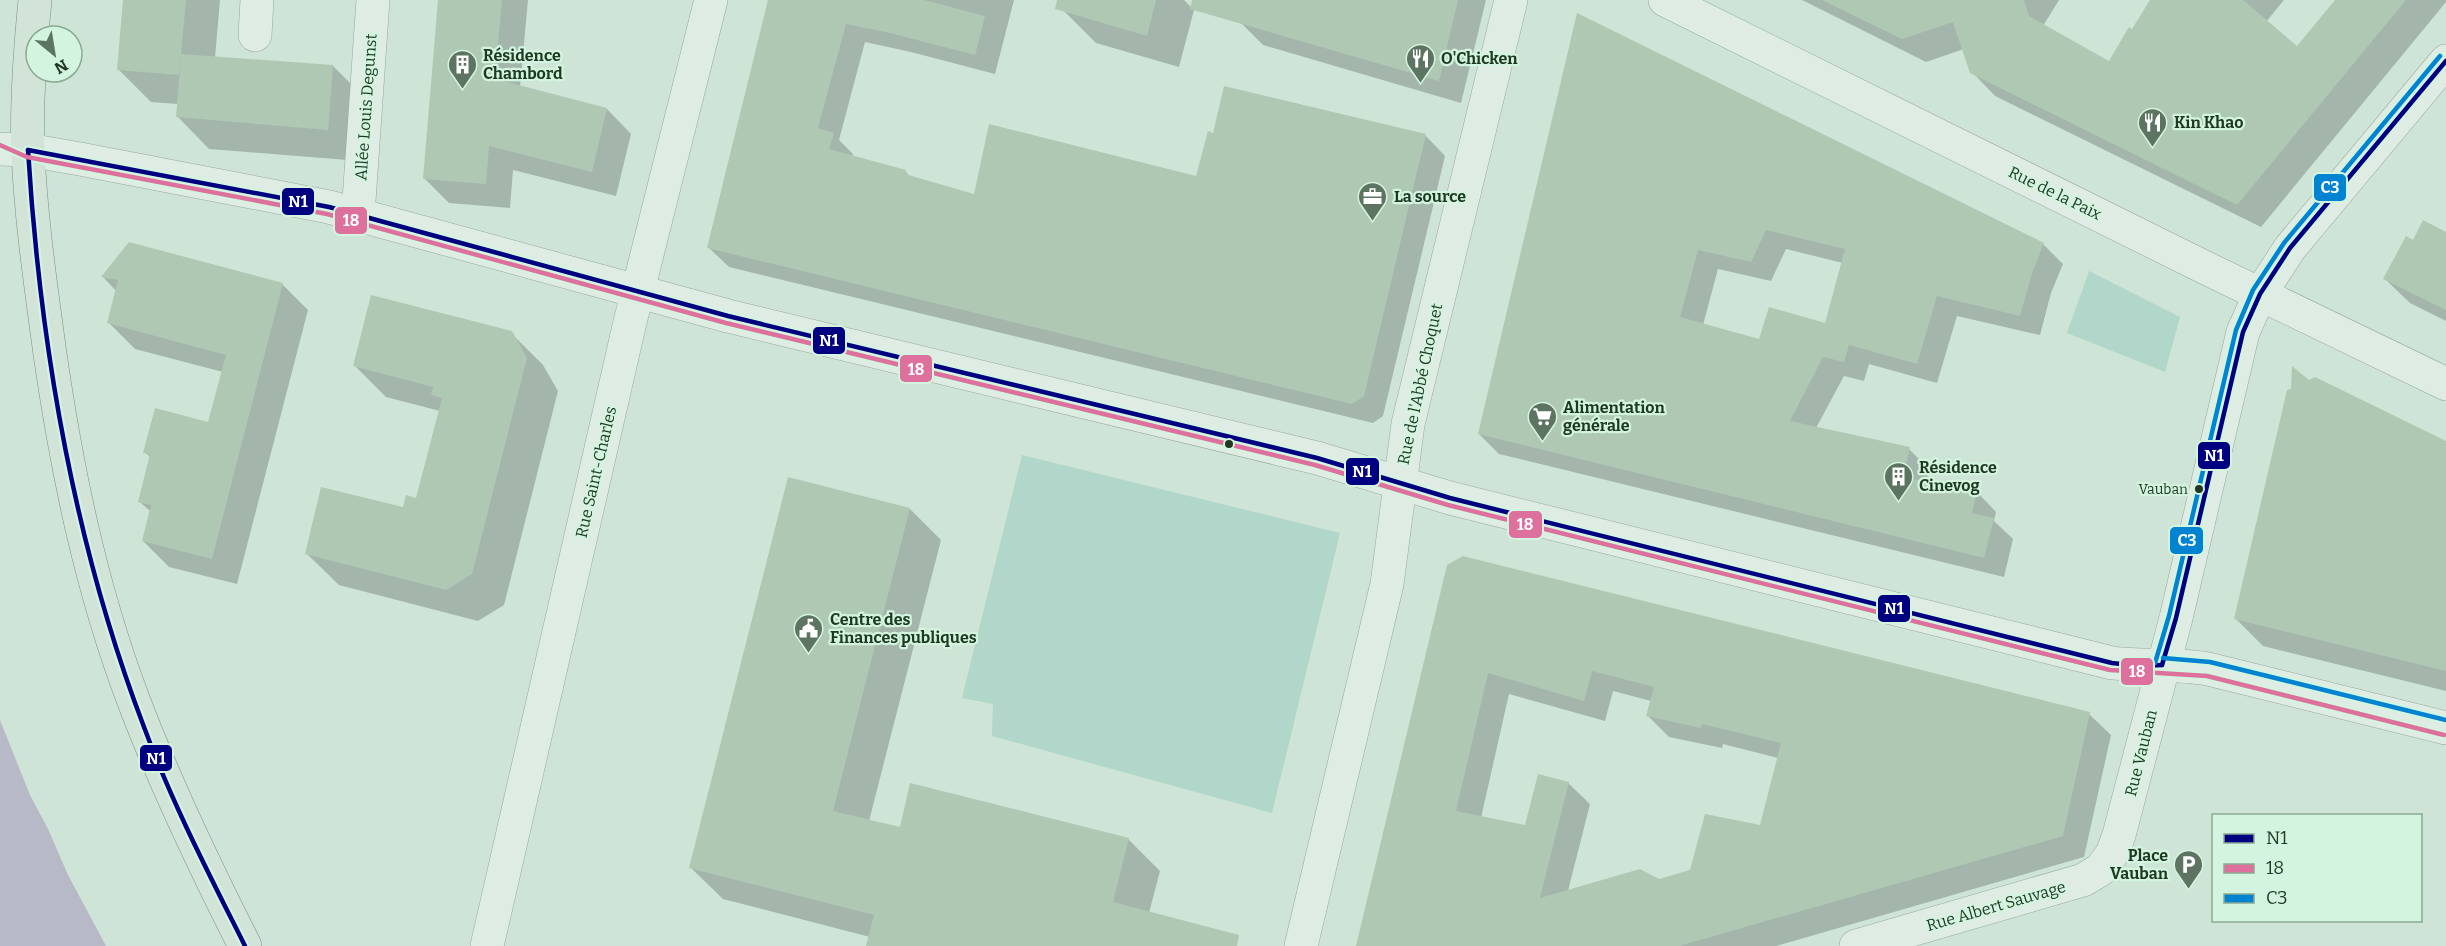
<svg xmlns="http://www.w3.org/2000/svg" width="2446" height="946" font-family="Bitter,serif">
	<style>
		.green { fill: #b0d7c9 }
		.water { fill: #b8b9c7 }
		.shadow { fill: #0003; fill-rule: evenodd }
		.building { fill: #afc8b3; fill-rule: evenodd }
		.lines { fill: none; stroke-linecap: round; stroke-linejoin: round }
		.minor-casing { stroke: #96a99c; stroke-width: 34 }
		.major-casing { stroke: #7e8f82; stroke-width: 34 }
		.minor { stroke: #dfece4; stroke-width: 33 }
		.major { stroke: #d1e4d7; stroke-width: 33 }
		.bus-1-casing { stroke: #d3f5df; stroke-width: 9 }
		.bus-2-casing { stroke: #d3f5df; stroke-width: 9 }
		.bus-3-casing { stroke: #d3f5df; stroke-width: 9 }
		.bus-1 { stroke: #010080; stroke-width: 4.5 }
		.bus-2 { stroke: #dd709c; stroke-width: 4.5 }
		.bus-3 { stroke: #0083d1; stroke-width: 4.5 }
		.bus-dot { fill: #1e3822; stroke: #d3f5df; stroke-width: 2 }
		.labels { text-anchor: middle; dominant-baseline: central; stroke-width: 4.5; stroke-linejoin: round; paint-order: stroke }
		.bus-label { font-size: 14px; fill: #1e3822; stroke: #d3f5df; text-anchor: end }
		.poi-label { font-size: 16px; font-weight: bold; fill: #1e3822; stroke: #d3f5df; text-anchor: start }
		.street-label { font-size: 16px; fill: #1e3822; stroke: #d3f5df }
		.line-badge { stroke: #d3f5df; stroke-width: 2 }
		.badge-label { font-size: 16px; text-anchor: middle; font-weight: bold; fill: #fff }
	</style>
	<rect width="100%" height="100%" fill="#cee4d6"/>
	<!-- green -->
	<g class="green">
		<path d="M2089,271L2180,317L2165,372L2067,333Z"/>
		<path d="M1022,455L1340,533L1272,813L992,736L993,704L962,698Z"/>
	</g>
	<!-- water -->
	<path class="water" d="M0,720L30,795L48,829L68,875L106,946H0Z"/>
	<!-- shadow -->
	<g class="shadow">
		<path d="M125,0H220L215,58L333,66L365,98L360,161L209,149L177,116L178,104L151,102L119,70Z"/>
		<path d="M440,0H528L520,87L607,109L631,134L616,196L513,170L510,208L449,203L425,179Z"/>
		<path d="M770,0H1014L995,74L911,52L865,42L839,140L853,154L852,157L905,171L910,177L975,196L1197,178L1214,135L1225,88L1426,136L1445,156L1383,416L1373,423L729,267L709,248Z"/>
		<path d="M1067,0H1184L1194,10L1179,67L1096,43L1064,11Z"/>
		<path d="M1246,0H1486L1461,103L1263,45L1241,23Z"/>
		<path d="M1802,0H2059L2043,26L2110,63L2133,31L2193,0H2284L2266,22L2297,48L2337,0H2446V2L2261,227L1995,96L1972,72L1964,49L1926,62Z"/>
		<path d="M1578,15L2043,244L2063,264L2051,293L2040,335L1957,316L1937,383L1869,364L1864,381L1844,376L1816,428L1909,449L1929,469L1926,483L1977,492L1996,512L1994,521L2013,539L2004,577L1499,454L1479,434ZM1786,249L1843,263L1826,325L1760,341L1703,325L1718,269L1771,281Z"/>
		<path d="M2446,233V321L2410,303L2385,279L2414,242Z"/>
		<path d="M103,277L282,284L308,310L237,584L169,567L143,541L151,512L140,502L151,458L145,452L209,423L223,372L135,349L109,323L117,292Z"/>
		<path d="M511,333L543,365L558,391L504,605L478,621L339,585L307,554L404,509L418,500L440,411L386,397L355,366Z"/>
		<path d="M2446,443V691L2263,646L2236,619Z"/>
		<path d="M910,509L941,540L869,821L901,829L911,785L1129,840L1160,871L1149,913L1225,946H868L870,937L723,899L691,868Z"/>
		<path d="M1464,558L2089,714L2111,735L2084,857L1776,946H1359ZM1613,691L1651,701L1647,715L1669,737L1722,748L1723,744L1778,758L1761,826L1691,871L1658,880L1568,891L1590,804L1568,783L1526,827L1481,818L1509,694L1605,721Z"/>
	</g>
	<!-- building -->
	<g class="building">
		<path d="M123,0H186L179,75L117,70Z"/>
		<path d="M438,0H502L495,79L607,108L592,172L489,146L486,184L423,179Z"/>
		<path d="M768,0H924L985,16L975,55L890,33L846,24L818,128L834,133L829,149L906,170L905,174L974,194L989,124L1196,176L1208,131L1213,133L1224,86L1426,134L1364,396L1352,404L707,248Z"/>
		<path d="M1057,0H1156L1147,36L1055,9Z"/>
		<path d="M1192,0H1458L1439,81L1190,9Z"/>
		<path d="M1822,0H2024L2029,16L2109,61L2129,27L2132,29L2150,0H2243L2297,46L2335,0H2406L2237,205L1970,73L1953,22L1902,39Z"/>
		<path d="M1577,13L2044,243L2032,273L2020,316L1937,296L1917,364L1849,345L1844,362L1823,357L1790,421L1910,447L1903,477L1977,491L1972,513L1994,518L1984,558L1478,434ZM1766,230L1845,249L1825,323L1769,307L1759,339L1680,317L1698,250L1751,262Z"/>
		<path d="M181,54L333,65L328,130L176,117Z"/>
		<path d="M2423,220L2446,232V310L2383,279L2406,236L2413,240Z"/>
		<path d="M129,242L283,283L212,559L142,541L151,505L138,502L150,454L143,453L155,408L208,422L226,355L107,323L118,280L101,277Z"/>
		<path d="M371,295L512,331L527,358L472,574L446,590L305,554L321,487L403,507L406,495L416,498L442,398L431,395L433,387L353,366Z"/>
		<path d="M2292,366L2309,380L2315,377L2446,441V671L2234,619L2287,390L2291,389Z"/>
		<path d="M788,477L910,508L833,811L900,827L910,783L1129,838L1113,902L1239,935L1237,946H866L874,915L689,868Z"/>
		<path d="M1463,556L2090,712L2063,836L1679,946H1356L1447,565ZM1592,671L1654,687L1646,716L1701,728L1702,724L1781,743L1760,825L1705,814L1690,870L1659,879L1640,869L1540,898L1569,782L1538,774L1525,825L1456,811L1488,673L1584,701Z"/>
	</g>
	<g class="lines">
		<defs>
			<g id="minor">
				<path d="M1665,0L2210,270L2446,384"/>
				<path d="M255,35L257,0"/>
				<path d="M0,149L28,150L80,159L329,207L728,316L1317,458L1450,498L2112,663C2144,667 2176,663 2208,669L2446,728"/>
				<path d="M358,215L373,0"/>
				<path d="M487,946L630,322L711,0"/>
				<path d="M1301,946L1387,584L1408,424L1511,0"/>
				<path d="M1856,946L2083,880L2100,870L2112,854L2119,835L2176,618L2243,332L2260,294L2290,248L2446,61"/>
			</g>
			<path id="major" d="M35,0C30,50 26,102 28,153C31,220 41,287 50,354C67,471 91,588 133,699C165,784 204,865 245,946"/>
		</defs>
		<!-- minor casing -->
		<use href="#minor" class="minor-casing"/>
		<!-- major casing -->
		<use href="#major" class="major-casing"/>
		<!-- minor -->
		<use href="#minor" class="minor"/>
		<!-- major -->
		<use href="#major" class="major"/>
		<defs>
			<g id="bus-1">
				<path d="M28,150L329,207L728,316L1317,458L1450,498L2112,663L2140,666L2162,665"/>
				<path d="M28,150C40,345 74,544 144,727C172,803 209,874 245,946"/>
				<path d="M2162,665L2176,618L2243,332L2260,294L2290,248L2446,61"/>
			</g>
			<path id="bus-2" d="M0,145L27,157L327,214L726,323L1315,465L1448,505L2110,670L2207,676L2444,735"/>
			<g id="bus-3">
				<path d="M2163,658L2210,662L2446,720"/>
				<path d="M2155,663L2169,616L2236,330L2253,290L2284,243L2440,56"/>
			</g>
		</defs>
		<!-- bus-1 casing -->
		<use href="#bus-1" class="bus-1-casing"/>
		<!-- bus-2 casing -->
		<use href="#bus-2" class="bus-2-casing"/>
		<!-- bus-3 casing -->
		<use href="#bus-3" class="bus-3-casing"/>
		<!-- bus-1 -->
		<use href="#bus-1" class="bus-1"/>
		<!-- bus-2 -->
		<use href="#bus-2" class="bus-2"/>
		<!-- bus-3 -->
		<use href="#bus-3" class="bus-3"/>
	</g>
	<!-- icons -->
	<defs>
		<symbol id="restaurant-pin" viewBox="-11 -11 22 30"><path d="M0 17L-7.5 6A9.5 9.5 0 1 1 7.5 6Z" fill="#5c7461" stroke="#d3f5df"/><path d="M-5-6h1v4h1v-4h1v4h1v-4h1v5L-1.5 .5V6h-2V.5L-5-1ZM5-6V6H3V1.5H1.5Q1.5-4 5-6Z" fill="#fff"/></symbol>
		<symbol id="building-pin" viewBox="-11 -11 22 30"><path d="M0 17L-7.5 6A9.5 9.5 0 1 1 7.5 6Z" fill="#5c7461" stroke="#d3f5df"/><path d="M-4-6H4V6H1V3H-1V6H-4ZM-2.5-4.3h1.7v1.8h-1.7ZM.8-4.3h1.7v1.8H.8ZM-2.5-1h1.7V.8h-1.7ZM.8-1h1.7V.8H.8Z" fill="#fff"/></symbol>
		<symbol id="office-pin" viewBox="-11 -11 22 30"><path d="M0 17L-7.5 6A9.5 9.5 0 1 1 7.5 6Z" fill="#5c7461" stroke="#d3f5df"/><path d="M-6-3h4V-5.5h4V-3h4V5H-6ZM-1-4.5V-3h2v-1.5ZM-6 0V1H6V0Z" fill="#fff"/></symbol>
		<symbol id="supermarket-pin" viewBox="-11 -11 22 30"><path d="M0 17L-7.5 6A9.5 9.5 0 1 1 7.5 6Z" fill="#5c7461" stroke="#d3f5df"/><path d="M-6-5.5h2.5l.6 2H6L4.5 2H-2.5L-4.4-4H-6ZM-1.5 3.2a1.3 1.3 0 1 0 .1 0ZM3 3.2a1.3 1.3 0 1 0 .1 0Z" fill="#fff"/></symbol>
		<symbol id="civic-pin" viewBox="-11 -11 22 30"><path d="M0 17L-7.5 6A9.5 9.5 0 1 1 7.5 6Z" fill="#5c7461" stroke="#d3f5df"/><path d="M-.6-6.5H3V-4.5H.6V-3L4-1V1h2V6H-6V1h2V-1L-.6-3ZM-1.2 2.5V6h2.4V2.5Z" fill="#fff"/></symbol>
		<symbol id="parking-pin" viewBox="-11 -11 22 30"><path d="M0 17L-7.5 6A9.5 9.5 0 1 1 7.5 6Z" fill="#5c7461" stroke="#d3f5df"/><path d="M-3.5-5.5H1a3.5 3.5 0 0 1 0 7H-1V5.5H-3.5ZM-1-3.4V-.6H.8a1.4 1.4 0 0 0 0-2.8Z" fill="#fff"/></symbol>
	</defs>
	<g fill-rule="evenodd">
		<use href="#restaurant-pin" x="1404" y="42" width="33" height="45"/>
		<use href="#building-pin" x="446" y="48" width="33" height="45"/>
		<use href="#restaurant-pin" x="2136" y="106" width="33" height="45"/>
		<use href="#office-pin" x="1356" y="180" width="33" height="45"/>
		<use href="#supermarket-pin" x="1526" y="400" width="33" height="45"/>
		<use href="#building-pin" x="1882" y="460" width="33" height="45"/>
		<use href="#civic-pin" x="792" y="612" width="33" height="45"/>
		<use href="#parking-pin" x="2172" y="848" width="33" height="45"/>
	</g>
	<!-- markers -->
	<g class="bus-dot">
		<circle cx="1229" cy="444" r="5"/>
		<circle cx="2199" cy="489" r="5"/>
	</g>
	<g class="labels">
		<!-- bus labels -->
		<g class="bus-label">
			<text x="2188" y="489">Vauban</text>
		</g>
		<!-- poi labels -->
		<g class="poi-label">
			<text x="483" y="55">Résidence<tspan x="483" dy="18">Chambord</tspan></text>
			<text x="1441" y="58">O'Chicken</text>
			<text x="2174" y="122">Kin Khao</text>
			<text x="1394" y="196">La source</text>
			<text x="1563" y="407">Alimentation<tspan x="1563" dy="18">générale</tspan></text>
			<text x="1919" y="467">Résidence<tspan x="1919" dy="18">Cinevog</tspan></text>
			<text x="830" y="619">Centre des<tspan x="830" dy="18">Finances publiques</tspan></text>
			<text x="2168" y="855" text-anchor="end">Place<tspan x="2168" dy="18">Vauban</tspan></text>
		</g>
		<!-- street labels -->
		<g class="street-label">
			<text transform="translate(366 107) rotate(-86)">Allée Louis Degunst</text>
			<text transform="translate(2055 193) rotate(26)">Rue de la Paix</text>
			<text transform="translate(1420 384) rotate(-78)">Rue de l'Abbé Choquet</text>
			<text transform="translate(596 472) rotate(-77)">Rue Saint-Charles</text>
			<text transform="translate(2141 753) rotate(-76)">Rue Vauban</text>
			<text transform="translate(1996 906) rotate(-16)">Rue Albert Sauvage</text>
		</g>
	</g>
	<g class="line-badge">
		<rect x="2313" y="173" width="34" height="29" rx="6" fill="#0083d1"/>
		<rect x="281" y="187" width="34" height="29" rx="6" fill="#010080"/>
		<rect x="334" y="206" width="34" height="29" rx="6" fill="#dd709c"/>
		<rect x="812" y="326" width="34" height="29" rx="6" fill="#010080"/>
		<rect x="899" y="354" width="34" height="29" rx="6" fill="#dd709c"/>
		<rect x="2197" y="441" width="34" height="29" rx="6" fill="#010080"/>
		<rect x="1345" y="457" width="35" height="29" rx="6" fill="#010080"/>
		<rect x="1508" y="510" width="35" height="29" rx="6" fill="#dd709c"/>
		<rect x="2169" y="526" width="35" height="29" rx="6" fill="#0083d1"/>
		<rect x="1877" y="594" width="34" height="29" rx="6" fill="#010080"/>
		<rect x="2120" y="657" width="34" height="29" rx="6" fill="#dd709c"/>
		<rect x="139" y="744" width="34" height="28" rx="6" fill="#010080"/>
	</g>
	<g class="badge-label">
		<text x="2330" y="193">C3</text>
		<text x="298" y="207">N1</text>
		<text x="351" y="226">18</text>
		<text x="829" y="346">N1</text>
		<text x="916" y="375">18</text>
		<text x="2214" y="461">N1</text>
		<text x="1362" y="477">N1</text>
		<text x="1525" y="530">18</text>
		<text x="2187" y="546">C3</text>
		<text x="1894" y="614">N1</text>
		<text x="2137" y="677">18</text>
		<text x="156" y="764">N1</text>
	</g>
	<!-- legend -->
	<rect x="2212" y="814" width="210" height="108" fill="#d3f5df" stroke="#8ba993" stroke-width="1.5"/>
	<rect x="2224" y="834" width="30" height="9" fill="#010080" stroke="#8ba993" stroke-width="1.5"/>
	<text x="2266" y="844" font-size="18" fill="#1e3822">N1</text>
	<rect x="2224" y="864" width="30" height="9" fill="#dd709c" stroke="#8ba993" stroke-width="1.5"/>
	<text x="2266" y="874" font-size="18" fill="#1e3822">18</text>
	<rect x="2224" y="894" width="30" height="9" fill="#0083d1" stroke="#8ba993" stroke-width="1.5"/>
	<text x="2266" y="904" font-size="18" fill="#1e3822">C3</text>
	<!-- north arrow -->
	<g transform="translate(54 54) rotate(150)"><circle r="28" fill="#d3f5df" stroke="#8ba993" stroke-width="1.5"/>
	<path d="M0-4.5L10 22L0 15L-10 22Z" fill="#5c7461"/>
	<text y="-9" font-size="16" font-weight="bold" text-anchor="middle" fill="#1e3822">N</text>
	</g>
</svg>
